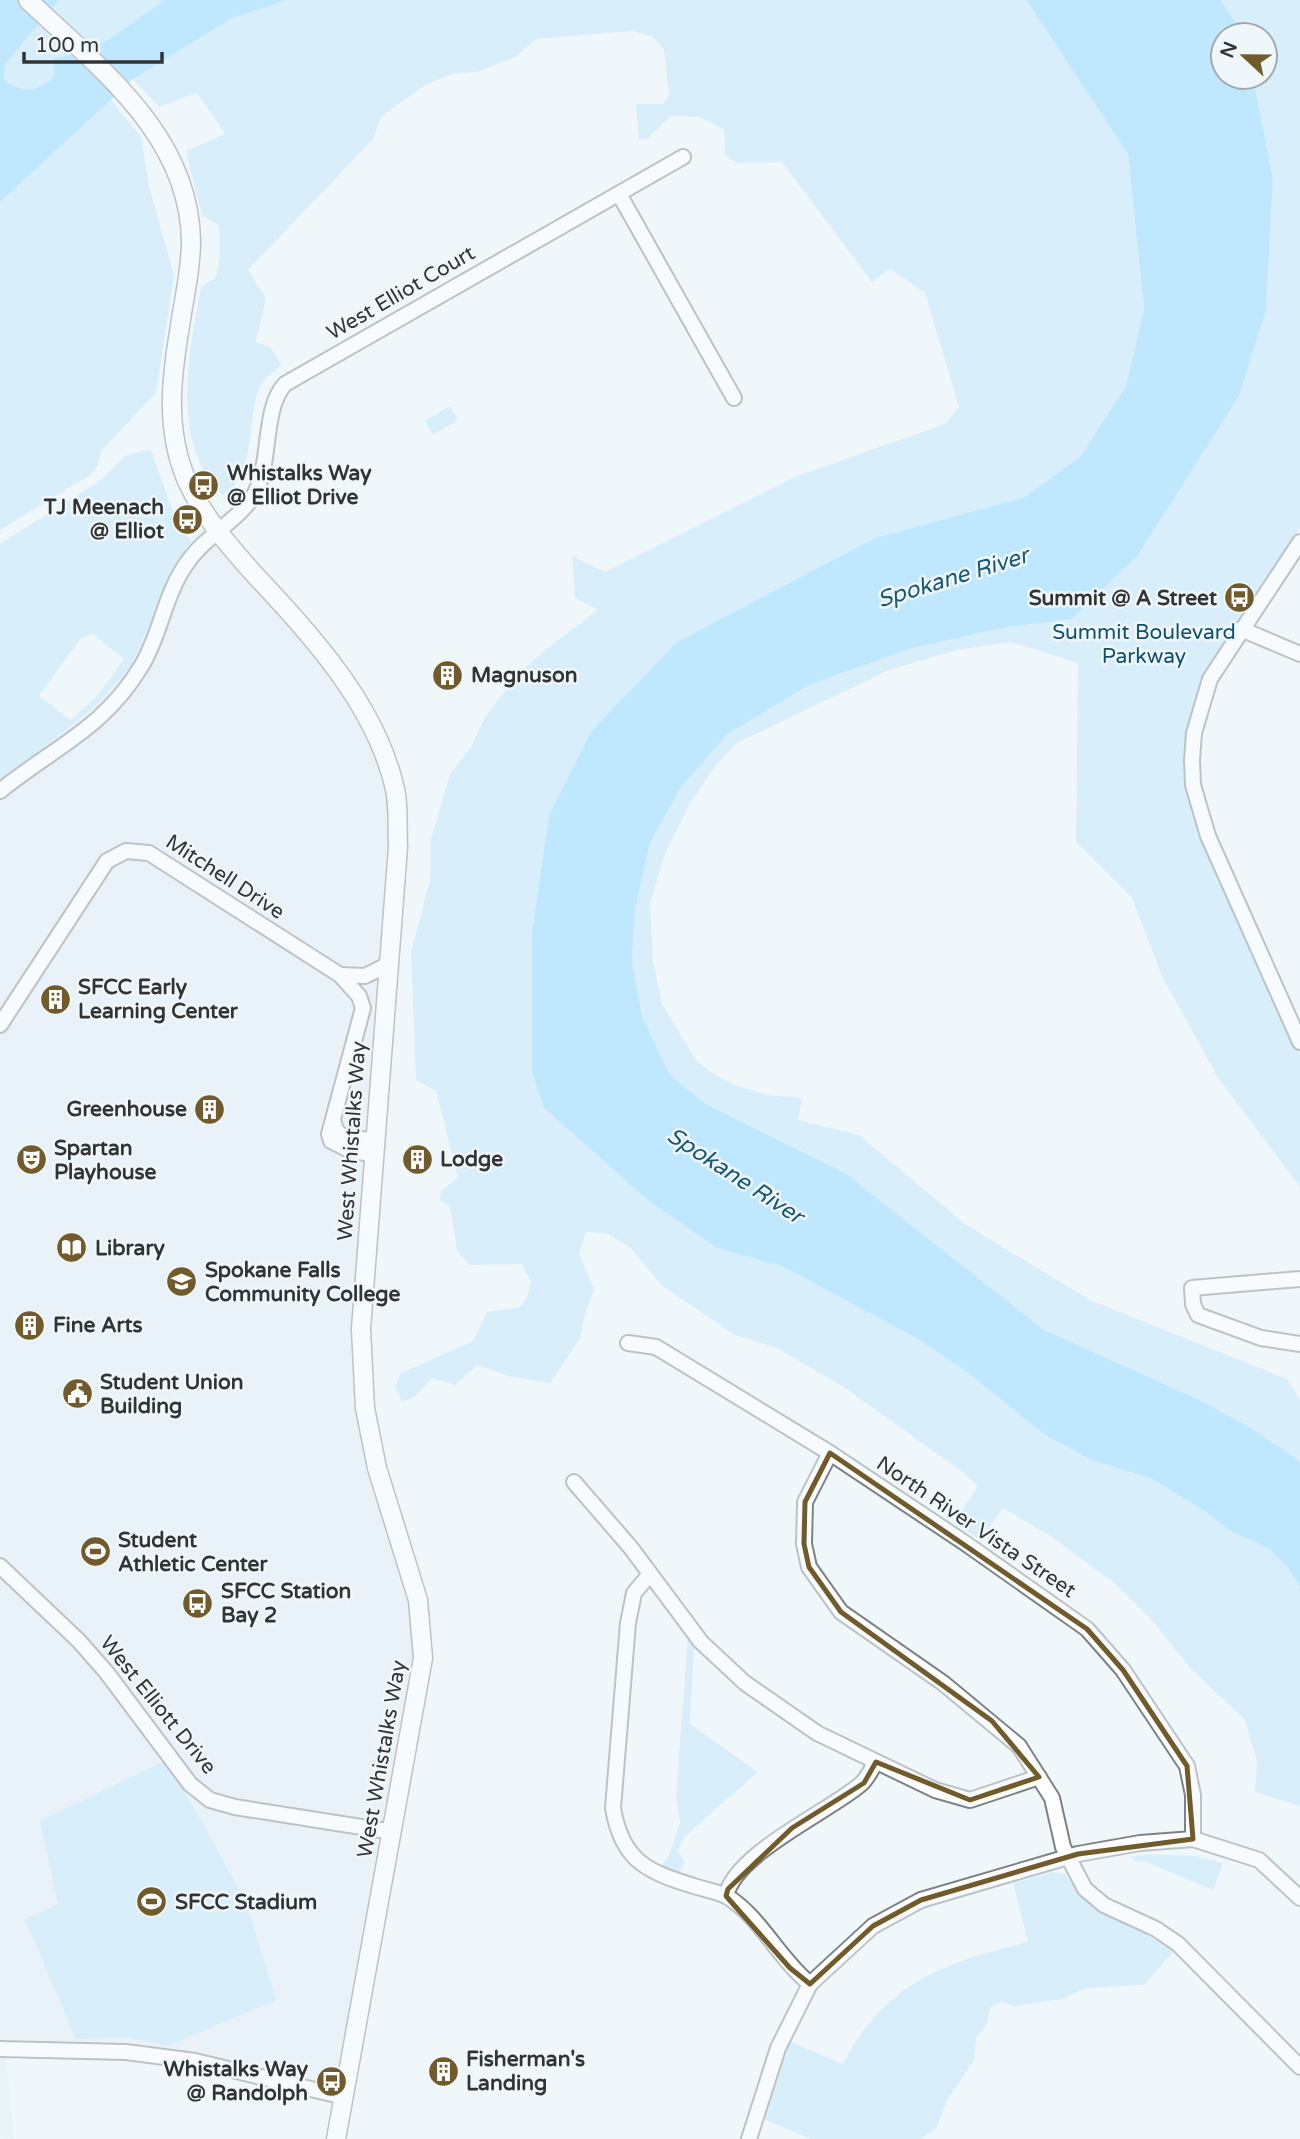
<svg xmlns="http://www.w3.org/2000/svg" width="1300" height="2139" font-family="'Varela Round',sans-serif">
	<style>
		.built { fill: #ddebf4 }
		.green { fill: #bbe2f8; fill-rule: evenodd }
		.water { fill: #84d3fe }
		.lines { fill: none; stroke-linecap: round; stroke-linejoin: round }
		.minor-casing { stroke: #7c8286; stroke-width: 18 }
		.major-casing { stroke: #7c8286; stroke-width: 21 }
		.minor { stroke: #fff; stroke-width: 14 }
		.major { stroke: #fff; stroke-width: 18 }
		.marked { fill: none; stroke: #725b2b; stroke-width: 5; stroke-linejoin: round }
		.labels { text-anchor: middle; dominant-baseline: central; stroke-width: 5; stroke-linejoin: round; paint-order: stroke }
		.street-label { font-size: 21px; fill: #313435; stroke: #f0f7fb }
		.poi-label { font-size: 21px; font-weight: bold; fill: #313435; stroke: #f0f7fb; text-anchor: start }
		.park-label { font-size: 21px; fill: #0f506c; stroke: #f0f7fb }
		.water-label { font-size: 23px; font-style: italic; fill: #1b5976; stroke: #f0f7fb }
	</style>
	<rect width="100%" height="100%" fill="#f0f7fb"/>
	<!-- built -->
	<path class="built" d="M210,528L332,664L396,791L391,948L365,1408L404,1547L423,1658L344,2097L195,2061L6,2053L14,2139H11L0,2136V783L101,701L132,664L172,572L198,530Z"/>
	<!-- green -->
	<g class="green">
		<path d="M59,0H164L117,34L91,49L38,90H18L4,80L5,63Z"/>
		<path d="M287,0H1026L1128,154L1144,310L1126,386L1081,456L1025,497L875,538L677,642L592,730L549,815L532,932V1072L544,1108L650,1202L717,1248L782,1266L918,1339L967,1372L1045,1435L1092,1460L1152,1479L1205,1511L1229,1530L1269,1549L1289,1569L1300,1587V1806L1255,1792L1257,1762L1245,1720L1192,1670L1151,1619L1113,1582L1049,1535L1003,1508L980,1540L954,1522L978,1486L961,1471L845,1388L777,1348L735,1335L661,1285L631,1248L608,1234L586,1232L579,1253L594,1290L583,1321L581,1337L550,1383L512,1377L477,1365L455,1385L431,1378L415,1397L402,1402L395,1387L401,1373L473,1341L487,1312L520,1307L527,1297L531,1282L522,1264L470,1265L457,1251L450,1206L440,1201L441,1191L458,1177L436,1091L416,1080L411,952L430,880L431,839L450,774L471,747L485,717L516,676L545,650L598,610L575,598L572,556L605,572L797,476L945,424L959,407L925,293L890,269L872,282L782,162L737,163L725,155L724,129L699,117L670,116L647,139L639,140L636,104H663L669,96L664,49L651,36L632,31L536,39L516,57L476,72L452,74L425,85L381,117L373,139L248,270L266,298L256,342L270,347L282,365C273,372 263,378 259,389C246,421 257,478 222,495C169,441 189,353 201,287L216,277C221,259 220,243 219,225L202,216L186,151L223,135L224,132L197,93L159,107L133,79L232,17Z"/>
		<path d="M1220,0H1300V528L1272,576L1212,660L1193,707L1186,745L1187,785L1203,846L1300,1055V1187L1218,1078L1162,976L1132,898L1076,842L1078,663L1011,642L957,650L889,670L737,743L716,765L691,802L665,853L650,905L653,961L662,1004L695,1059L712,1073L735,1085L767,1095L802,1098L798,1120L859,1135L965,1224L1090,1300L1287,1379L1300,1400V1463L1251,1428L1044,1330L845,1173L707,1105L670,1075L642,1016L632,962L635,909L650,843L681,787L728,734L809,685L914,648L1007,627L1072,619L1138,555L1239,396L1266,310L1273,179L1253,77H1265V35H1242Z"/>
		<path d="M109,98L141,137L149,186L174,276L156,393L101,451L98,466L90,475L0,530V202Z"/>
		<path d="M450,406L458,420L433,435L425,421Z"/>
		<path d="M145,450H151L173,511L191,541L172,572L132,664L101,701L0,783V544L98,482L125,456ZM93,634L124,659L99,694L71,720L39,696L81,638Z"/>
		<path d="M688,1637L694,1645L690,1724L758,1772L684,1837L678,1851L685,1862L678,1875L659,1868L669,1856L680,1823L676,1795Z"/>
		<path d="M167,1760L245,1900L276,2000L167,2046L126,2037L76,2039L25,1919L58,1904L40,1821Z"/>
		<path d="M1150,1854L1194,1856L1223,1863L1213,1890L1146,1862L1134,1861L1131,1857Z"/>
		<path d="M1052,1872L1065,1874C1096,1922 1132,1920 1173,1952L1144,1985L1086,1988L1063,1999L1015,2006L1001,2002L990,2008L987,2024L976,2038L974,2060L946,2102L937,2127L921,2139H811L763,2119L788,2041L843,2064C885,1982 944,1963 1028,1942L1013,1883Z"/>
	</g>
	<!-- water -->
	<g class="water">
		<path d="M0,0H59L5,64L4,80C24,94 36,92 54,77V59L91,49L117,34L164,0H287L232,18L133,79L0,202Z"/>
		<path d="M1026,0H1220L1241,31L1242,35H1223V77H1253L1273,179L1266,310L1239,396L1138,555L1072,619L1007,627L913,648L809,685L728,734L681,787L650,843L635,909L632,962L642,1016L670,1075L707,1105L845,1173L1044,1330L1199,1400L1251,1428L1295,1458L1300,1463V1587L1289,1569L1269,1549L1229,1530L1205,1511L1152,1479L1092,1460L1045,1435L967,1372L918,1339L782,1266L717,1248L650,1202L544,1108L532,1072V932L549,815L592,730L677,642L875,538L1025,497L1081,456L1126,386L1144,309L1128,154Z"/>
	</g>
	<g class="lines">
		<defs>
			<g id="minor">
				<path d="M619,194L734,398"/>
				<path d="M1300,542L1210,679L1194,733L1192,760L1193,785L1208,836L1300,1042"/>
				<path d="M1241,629L1300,654"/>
				<path d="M0,791C54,747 104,729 142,665C161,633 165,593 187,563C205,536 239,520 254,495C272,464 262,409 285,384L683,157"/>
				<path d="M340,975L365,976L389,964"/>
				<path d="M0,1025L107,861L126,851L149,853L340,975L359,996L363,1008L329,1134L331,1141L351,1151L373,1154"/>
				<path d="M333,1120L336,1130L344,1138L374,1140"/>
				<path d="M1300,1279L1192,1288L1193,1304L1198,1315L1261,1338L1300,1344"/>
				<path d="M628,1343L656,1347L830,1453L965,1543L1087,1629L1123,1670L1187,1766L1193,1795V1839"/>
				<path d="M830,1453L805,1502L804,1544L809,1567L841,1612L943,1683L1019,1746L1052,1798L1063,1847L1085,1889L1104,1905L1156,1929L1178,1944L1300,2067"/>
				<path d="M574,1482L631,1548L701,1642L745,1683L817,1733L935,1790L970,1800L1039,1777"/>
				<path d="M0,1566L79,1641L107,1673L190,1784L210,1800L235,1807L393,1832"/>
				<path d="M650,1574L634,1593L628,1623L613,1808C622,1862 648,1872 697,1887C707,1890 719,1892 728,1897C761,1918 779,1959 810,1984"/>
				<path d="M726,1896C735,1853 830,1811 861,1784C867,1779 871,1770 876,1762"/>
				<path d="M0,2049L126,2052L195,2061L344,2097"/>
				<path d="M749,2139L778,2048L810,1984L873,1926L921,1900L1078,1854L1140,1843L1193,1839L1259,1860L1300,1898"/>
			</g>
			<path id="major" d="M28,0C99,68 190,135 191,242C191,270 184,298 180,326C171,379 165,430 187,481C203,516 229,546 255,575C312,636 376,705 395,789C399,807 397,828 398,847L361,1329L365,1408L377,1468L418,1600L423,1658L336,2139"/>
		</defs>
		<!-- minor casing -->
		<use href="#minor" class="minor-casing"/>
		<!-- major casing -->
		<use href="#major" class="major-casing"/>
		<!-- minor -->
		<use href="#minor" class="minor"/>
		<!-- major -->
		<use href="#major" class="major"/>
	</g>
	<!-- marked area -->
	<path d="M0 0H1300V2139H0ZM830,1453L1087,1629L1123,1670L1187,1766L1193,1839L1078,1854L921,1900L873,1926L810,1984L790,1968L726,1896L728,1889L792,1828L864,1783L876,1762L970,1800L1039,1777L992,1721L841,1612L809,1567L804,1544L805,1502Z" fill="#f0f7fb" fill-opacity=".55" fill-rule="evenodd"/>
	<path class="marked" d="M830,1453L1087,1629L1123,1670L1187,1766L1193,1839L1078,1854L921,1900L873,1926L810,1984L790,1968L726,1896L728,1889L792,1828L864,1783L876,1762L970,1800L1039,1777L992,1721L841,1612L809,1567L804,1544L805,1502Z"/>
	<!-- icons -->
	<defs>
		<symbol id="bus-disc" viewBox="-11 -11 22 22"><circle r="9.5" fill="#725b2b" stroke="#f0f7fb"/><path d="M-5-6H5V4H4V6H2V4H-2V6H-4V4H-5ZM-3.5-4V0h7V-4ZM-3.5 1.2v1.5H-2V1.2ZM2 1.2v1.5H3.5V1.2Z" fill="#fff"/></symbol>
		<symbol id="building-disc" viewBox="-11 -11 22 22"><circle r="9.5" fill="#725b2b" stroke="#f0f7fb"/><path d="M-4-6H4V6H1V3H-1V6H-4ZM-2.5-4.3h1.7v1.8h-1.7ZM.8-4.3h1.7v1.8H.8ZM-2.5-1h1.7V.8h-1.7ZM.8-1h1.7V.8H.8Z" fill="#fff"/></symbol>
		<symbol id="theatre-disc" viewBox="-11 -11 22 22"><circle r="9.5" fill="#725b2b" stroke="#f0f7fb"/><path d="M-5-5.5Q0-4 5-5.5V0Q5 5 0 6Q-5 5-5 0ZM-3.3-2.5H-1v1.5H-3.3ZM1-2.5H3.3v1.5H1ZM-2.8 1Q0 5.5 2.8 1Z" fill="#fff"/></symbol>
		<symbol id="library-disc" viewBox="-11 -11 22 22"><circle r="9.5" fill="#725b2b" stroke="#f0f7fb"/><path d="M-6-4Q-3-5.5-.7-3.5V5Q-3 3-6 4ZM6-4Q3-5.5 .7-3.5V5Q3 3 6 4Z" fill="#fff"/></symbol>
		<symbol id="university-disc" viewBox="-11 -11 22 22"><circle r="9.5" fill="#725b2b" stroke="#f0f7fb"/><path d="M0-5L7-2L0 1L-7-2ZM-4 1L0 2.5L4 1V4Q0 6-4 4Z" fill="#fff"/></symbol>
		<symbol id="civic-disc" viewBox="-11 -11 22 22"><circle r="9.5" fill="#725b2b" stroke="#f0f7fb"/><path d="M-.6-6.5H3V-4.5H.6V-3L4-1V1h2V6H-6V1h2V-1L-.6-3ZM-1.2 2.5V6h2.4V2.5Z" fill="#fff"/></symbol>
		<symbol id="stadium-disc" viewBox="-11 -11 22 22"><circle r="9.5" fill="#725b2b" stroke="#f0f7fb"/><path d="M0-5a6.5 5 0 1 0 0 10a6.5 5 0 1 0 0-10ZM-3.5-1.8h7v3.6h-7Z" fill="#fff"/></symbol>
	</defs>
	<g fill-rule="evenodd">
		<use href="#bus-disc" x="186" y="468" width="35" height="35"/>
		<use href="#bus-disc" x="170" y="502" width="35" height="35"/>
		<use href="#bus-disc" x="1222" y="580" width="35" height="35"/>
		<use href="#building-disc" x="430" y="658" width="35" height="35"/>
		<use href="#building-disc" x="38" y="982" width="35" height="35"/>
		<use href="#building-disc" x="192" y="1092" width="35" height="35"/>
		<use href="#building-disc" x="400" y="1142" width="35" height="35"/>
		<use href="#theatre-disc" x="14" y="1142" width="35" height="35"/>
		<use href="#library-disc" x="54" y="1230" width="35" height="35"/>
		<use href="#university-disc" x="164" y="1264" width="35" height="35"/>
		<use href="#building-disc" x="12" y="1308" width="35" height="35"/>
		<use href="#civic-disc" x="60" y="1376" width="35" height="35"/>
		<use href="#stadium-disc" x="78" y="1534" width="35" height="35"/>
		<use href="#bus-disc" x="180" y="1586" width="35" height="35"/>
		<use href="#stadium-disc" x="134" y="1884" width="35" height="35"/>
		<use href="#building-disc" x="426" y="2054" width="35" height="35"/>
		<use href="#bus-disc" x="314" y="2064" width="35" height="35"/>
	</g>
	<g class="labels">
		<!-- street labels -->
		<g class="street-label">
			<text transform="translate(401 293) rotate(-30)">West Elliot Court</text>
			<text transform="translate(225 877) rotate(33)">Mitchell Drive</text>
			<text transform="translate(352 1141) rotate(-86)">West Whistalks Way</text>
			<text transform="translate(976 1527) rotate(34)">North River Vista Street</text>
			<text transform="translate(158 1705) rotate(51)">West Elliott Drive</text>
			<text transform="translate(382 1759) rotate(-80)">West Whistalks Way</text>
		</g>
		<!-- poi labels -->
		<g class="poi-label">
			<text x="227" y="473">Whistalks Way<tspan x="227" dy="24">@ Elliot Drive</tspan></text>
			<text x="164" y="507" text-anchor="end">TJ Meenach<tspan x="164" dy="24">@ Elliot</tspan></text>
			<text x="1217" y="598" text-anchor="end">Summit @ A Street</text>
			<text x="471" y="675">Magnuson</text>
			<text x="78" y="987">SFCC Early<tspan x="78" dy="24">Learning Center</tspan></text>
			<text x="187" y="1109" text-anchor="end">Greenhouse</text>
			<text x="54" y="1148">Spartan<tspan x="54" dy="24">Playhouse</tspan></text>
			<text x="440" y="1159">Lodge</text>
			<text x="95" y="1248">Library</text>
			<text x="205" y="1270">Spokane Falls<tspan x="205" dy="24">Community College</tspan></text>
			<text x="53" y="1325">Fine Arts</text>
			<text x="100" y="1382">Student Union<tspan x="100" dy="24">Building</tspan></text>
			<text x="118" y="1540">Student<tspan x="118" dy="24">Athletic Center</tspan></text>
			<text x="221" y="1591">SFCC Station<tspan x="221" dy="24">Bay 2</tspan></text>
			<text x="175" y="1902">SFCC Stadium</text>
			<text x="466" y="2059">Fisherman's<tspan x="466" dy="24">Landing</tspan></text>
			<text x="308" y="2069" text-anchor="end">Whistalks Way<tspan x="308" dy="24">@ Randolph</tspan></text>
		</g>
		<!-- park labels -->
		<g class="park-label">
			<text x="1144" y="632">Summit Boulevard<tspan x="1144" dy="24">Parkway</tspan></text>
		</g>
		<!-- water labels -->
		<g class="water-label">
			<text transform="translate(953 578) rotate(-17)">Spokane River</text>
			<text transform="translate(735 1176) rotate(33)">Spokane River</text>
		</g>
	</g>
	<!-- north arrow -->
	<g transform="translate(1244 56) rotate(292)"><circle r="33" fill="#f0f7fb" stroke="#a4a9ac" stroke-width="2"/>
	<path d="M0-5L12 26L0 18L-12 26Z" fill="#725b2b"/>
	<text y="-10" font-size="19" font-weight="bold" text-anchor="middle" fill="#313435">N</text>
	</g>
	<!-- scale -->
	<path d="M24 52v10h138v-10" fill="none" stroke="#313435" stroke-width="3.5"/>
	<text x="35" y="52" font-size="21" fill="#313435" stroke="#f0f7fb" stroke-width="5" paint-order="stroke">100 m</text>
</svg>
